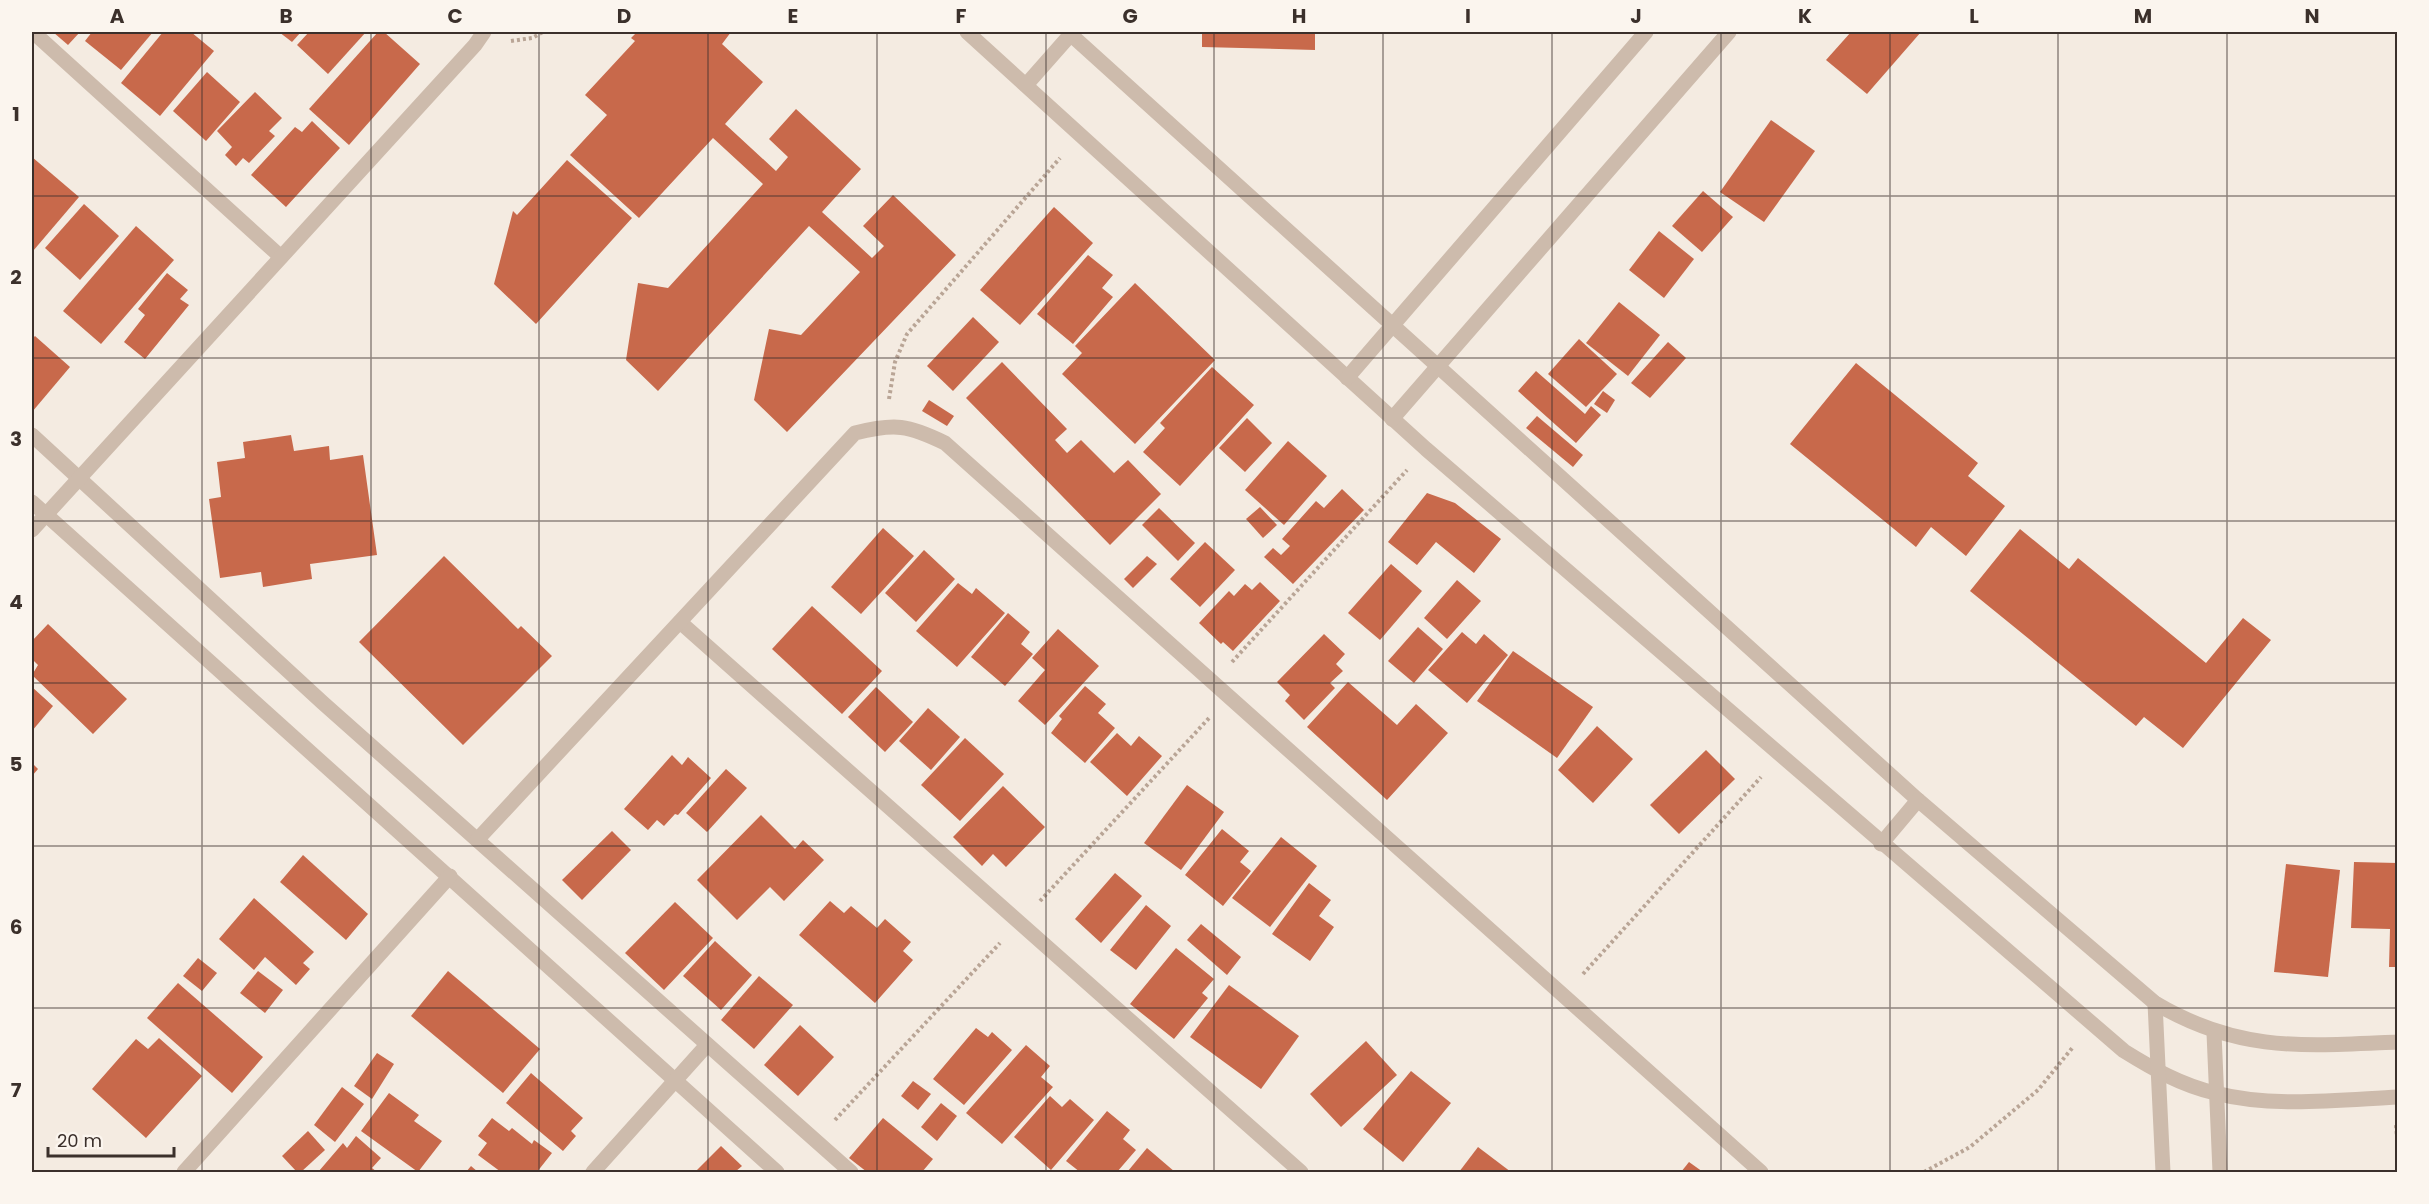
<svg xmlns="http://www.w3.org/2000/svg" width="2429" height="1204" font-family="Poppins,sans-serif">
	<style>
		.building { fill: #c8694b }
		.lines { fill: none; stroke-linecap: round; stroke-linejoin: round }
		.path { stroke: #b9a596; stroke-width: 4; stroke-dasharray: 3 3; stroke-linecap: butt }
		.minor { stroke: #cdbbac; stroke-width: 15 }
		.grid { fill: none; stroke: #3b302b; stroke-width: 1.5; stroke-opacity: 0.55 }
		.neatline { fill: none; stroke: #3b302b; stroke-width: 2 }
		.grid-label { font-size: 20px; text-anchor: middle; font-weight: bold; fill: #3b302b }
	</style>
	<rect width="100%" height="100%" fill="#f4ebe1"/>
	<!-- building -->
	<g class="building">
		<path d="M53,32H80L68,45Z"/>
		<path d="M92,32H153L121,70L85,41Z"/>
		<path d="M163,32H191L214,51L160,116L121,83Z"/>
		<path d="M279,32H301L292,42Z"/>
		<path d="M309,32H366L328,74L297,45Z"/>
		<path d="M378,32H384L420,64L349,145L309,109Z"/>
		<path d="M637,32H731L722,44L763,82L725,124L776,171L788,157L769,139L796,109L861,169L822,212L872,258L884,246L863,226L893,195L956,255L787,432L754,400L769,329L801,335L860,272L809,226L658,391L626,360L638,283L668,288L763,184L713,138L639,218L570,155L607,115L585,95L635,41L631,38Z"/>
		<path d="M1202,32H1315V50L1202,47Z"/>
		<path d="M1851,32H1921L1867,94L1826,60Z"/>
		<path d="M207,72L240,102L206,141L173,111Z"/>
		<path d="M255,92L282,118L269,131L275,136L249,163L243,158L236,166L225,155L232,147L217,131Z"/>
		<path d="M1771,120L1815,151L1764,222L1720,192Z"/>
		<path d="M312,121L340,148L286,207L251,175L295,127L302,132Z"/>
		<path d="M32,157L79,197L33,251L32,250Z"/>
		<path d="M567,160L632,218L536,324L494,284L513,211L517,215Z"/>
		<path d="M1703,191L1733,217L1702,252L1672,226Z"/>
		<path d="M84,204L119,236L80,280L45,248Z"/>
		<path d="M1054,207L1093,243L1020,325L980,290Z"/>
		<path d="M136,226L174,260L101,344L63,311Z"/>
		<path d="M1659,231L1694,259L1664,298L1629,270Z"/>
		<path d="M1088,255L1113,275L1102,288L1113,297L1073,344L1037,314Z"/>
		<path d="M167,273L188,290L180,299L189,305L145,359L124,342L145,315L138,309Z"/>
		<path d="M1135,283L1215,360L1135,444L1062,374L1082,353L1075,346Z"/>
		<path d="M1619,302L1660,335L1628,376L1586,343Z"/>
		<path d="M973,317L999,342L953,391L927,366Z"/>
		<path d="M35,336L70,367L32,412V339Z"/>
		<path d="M1579,339L1617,374L1586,407L1548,374Z"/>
		<path d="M1668,342L1686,358L1650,398L1631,383Z"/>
		<path d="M1002,362L1067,429L1055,440L1067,453L1081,440L1114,473L1128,460L1161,494L1110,545L966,398Z"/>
		<path d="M1856,363L1978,463L1968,476L2005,506L1966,556L1931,527L1916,547L1790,444Z"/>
		<path d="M1212,367L1254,405L1180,486L1143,452L1165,428L1160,423Z"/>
		<path d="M1536,371L1585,414L1591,406L1601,415L1576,443L1518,391Z"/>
		<path d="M1603,391L1615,400L1607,413L1594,404Z"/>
		<path d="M929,400L954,416L947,426L922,411Z"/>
		<path d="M1537,416L1583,455L1573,467L1526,428Z"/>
		<path d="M1247,418L1272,443L1245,472L1219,448Z"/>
		<path d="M291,435L294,451L329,446L330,460L363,455L377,555L310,564L312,579L263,587L261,572L220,578L209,499L221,497L217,462L245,458L243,442Z"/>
		<path d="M1288,441L1327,476L1284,525L1245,490Z"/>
		<path d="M1342,489L1364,510L1293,584L1264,557L1273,548L1281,555L1290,546L1282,539L1316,501L1324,508Z"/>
		<path d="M1427,493L1455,503L1501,539L1474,573L1436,542L1417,565L1388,542Z"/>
		<path d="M1260,507L1277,525L1263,538L1246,519Z"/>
		<path d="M1159,508L1195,543L1178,561L1142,525Z"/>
		<path d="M883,528L914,556L861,614L831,587Z"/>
		<path d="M2020,529L2069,569L2078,558L2206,663L2243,618L2271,640L2183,748L2144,717L2136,726L1970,591Z"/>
		<path d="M1205,542L1235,570L1200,607L1170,579Z"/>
		<path d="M924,550L955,579L916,622L885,593Z"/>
		<path d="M444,556L518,629L521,626L552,656L463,745L359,642Z"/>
		<path d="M1147,556L1157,564L1133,588L1124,579Z"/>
		<path d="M1391,564L1422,591L1380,640L1348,613Z"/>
		<path d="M1457,580L1481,601L1447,639L1424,618Z"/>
		<path d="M1260,582L1280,601L1233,651L1223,642L1221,644L1199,623L1229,591L1234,596L1245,584L1252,590Z"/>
		<path d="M958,583L972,594L976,588L1005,613L957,667L916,631Z"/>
		<path d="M812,606L882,671L842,714L772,649Z"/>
		<path d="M1008,613L1030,632L1021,644L1033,654L1005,686L971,657Z"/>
		<path d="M48,624L127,699L93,734L32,675L38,665L32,659V641Z"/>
		<path d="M1418,627L1443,649L1414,683L1388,661Z"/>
		<path d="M1058,629L1099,666L1045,725L1018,701L1045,670L1032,658Z"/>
		<path d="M1462,632L1476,644L1484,634L1508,655L1467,703L1428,670Z"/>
		<path d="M1324,634L1345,654L1336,664L1343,671L1330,683L1335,688L1304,720L1285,701L1290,695L1277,682Z"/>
		<path d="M1513,651L1593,707L1557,758L1477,701Z"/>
		<path d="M1348,682L1397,725L1416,704L1448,733L1387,800L1307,727Z"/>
		<path d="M1085,686L1106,704L1098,713L1115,728L1085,763L1051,733L1062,719L1059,716Z"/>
		<path d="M32,687L53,706L32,731Z"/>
		<path d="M876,687L913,722L885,752L848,717Z"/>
		<path d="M928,708L960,737L931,770L899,741Z"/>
		<path d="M1597,726L1633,759L1593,803L1558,770Z"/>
		<path d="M1117,733L1131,746L1139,736L1162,756L1127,796L1090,762Z"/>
		<path d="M965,738L1004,774L960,821L921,785Z"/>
		<path d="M1706,750L1735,779L1679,834L1650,805Z"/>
		<path d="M672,755L682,765L688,757L711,778L678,815L675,814L664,826L657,820L648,830L624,809Z"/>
		<path d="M32,763L38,769L32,776Z"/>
		<path d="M726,769L747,788L707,832L686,813Z"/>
		<path d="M1187,785L1224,812L1181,870L1144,843Z"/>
		<path d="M1003,786L1045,827L1006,867L993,854L982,866L953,837Z"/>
		<path d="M761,815L795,849L803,840L824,860L784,901L770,887L737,920L697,880Z"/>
		<path d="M1222,829L1249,851L1240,862L1251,871L1223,906L1185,875Z"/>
		<path d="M612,831L631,850L582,900L562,880Z"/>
		<path d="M1281,837L1317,866L1270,927L1232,898Z"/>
		<path d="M303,855L368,914L346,940L280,882Z"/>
		<path d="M2354,862L2398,863V967H2389L2390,929L2351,928Z"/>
		<path d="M2286,864L2340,870L2328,977L2274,972Z"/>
		<path d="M1115,873L1142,896L1101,943L1075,919Z"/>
		<path d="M1309,883L1331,900L1319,916L1334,927L1310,961L1272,934Z"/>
		<path d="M254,898L314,952L303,963L310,969L296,985L265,957L254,970L219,939Z"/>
		<path d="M830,901L844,913L851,906L877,928L885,919L911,942L903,951L913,960L875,1003L799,935Z"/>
		<path d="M675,902L713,938L664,990L625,953Z"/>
		<path d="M1146,905L1171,926L1136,970L1110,950Z"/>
		<path d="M1201,924L1241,957L1227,975L1187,940Z"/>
		<path d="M715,941L752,975L721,1010L683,976Z"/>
		<path d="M1176,948L1214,979L1202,993L1208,998L1174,1039L1130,1004Z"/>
		<path d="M198,958L217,973L202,991L183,976Z"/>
		<path d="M258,971L283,990L265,1013L240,993Z"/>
		<path d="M448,971L540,1049L503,1093L411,1016Z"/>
		<path d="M759,976L793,1005L754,1049L721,1020Z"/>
		<path d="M178,983L263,1057L232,1093L147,1018Z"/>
		<path d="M1229,985L1299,1036L1261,1089L1190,1037Z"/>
		<path d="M800,1025L834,1057L798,1096L764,1065Z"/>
		<path d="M976,1028L988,1037L992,1032L1012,1050L964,1105L933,1079Z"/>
		<path d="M159,1038L202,1076L146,1138L92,1089L136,1039L148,1049Z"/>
		<path d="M1366,1041L1397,1075L1341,1127L1310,1094Z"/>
		<path d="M1026,1045L1050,1066L1041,1077L1053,1087L1002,1144L966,1113Z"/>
		<path d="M377,1053L394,1064L372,1099L354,1086Z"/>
		<path d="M1411,1071L1451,1103L1403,1162L1363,1129Z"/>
		<path d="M531,1073L583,1118L571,1131L576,1136L563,1151L506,1103Z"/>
		<path d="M913,1081L931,1094L918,1110L901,1096Z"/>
		<path d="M342,1087L364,1104L335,1142L314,1125Z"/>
		<path d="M389,1093L419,1115L414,1121L442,1141L418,1172L361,1131Z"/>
		<path d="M1050,1096L1062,1107L1070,1099L1094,1120L1051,1170L1014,1137Z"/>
		<path d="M941,1103L957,1116L937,1141L921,1127Z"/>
		<path d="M1107,1111L1130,1130L1123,1139L1136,1150L1117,1172H1080L1066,1161Z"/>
		<path d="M492,1118L509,1131L512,1128L532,1144L534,1140L552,1153L537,1172H501L478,1155L487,1143L478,1136Z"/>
		<path d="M883,1118L933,1159L922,1172H867L849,1158Z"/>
		<path d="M308,1131L325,1150L301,1172H297L282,1156Z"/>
		<path d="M356,1136L381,1158L372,1168L377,1172L319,1171L343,1143L347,1148Z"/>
		<path d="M721,1146L742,1166L735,1172H695Z"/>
		<path d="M1478,1147L1511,1172H1459Z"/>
		<path d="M1147,1148L1175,1172H1130L1128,1171Z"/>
		<path d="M1689,1162L1703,1172H1681Z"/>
		<path d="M471,1166L478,1172H466Z"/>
	</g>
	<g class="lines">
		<!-- path -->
		<g class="path">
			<path d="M511,41L532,38L543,32"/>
			<path d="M889,399L895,362L907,334L1060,158"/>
			<path d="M1232,662L1407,470"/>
			<path d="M1040,901L1210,717"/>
			<path d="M1583,974L1761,777"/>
			<path d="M835,1120L1000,943"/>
			<path d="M2396,1125L2398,1148"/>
			<path d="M1924,1172L1970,1147L2038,1090L2073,1047"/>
		</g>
		<!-- minor -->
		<g class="minor">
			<path d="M33,32L281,257"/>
			<path d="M967,32L1426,449L2124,1051C2153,1069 2181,1085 2215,1093C2272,1108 2339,1100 2398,1097"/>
			<path d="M1068,32L1918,800L2155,1003C2239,1053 2305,1046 2398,1042"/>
			<path d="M1026,85L1071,34"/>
			<path d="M1347,378L1646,32"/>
			<path d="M1392,419L1729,32"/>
			<path d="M32,435L323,703L851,1172"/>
			<path d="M32,502L777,1172"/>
			<path d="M32,530L475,45L484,32"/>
			<path d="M680,622L1301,1172"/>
			<path d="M477,840L855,433C895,423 908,425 945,443L1761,1172"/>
			<path d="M1881,844L1918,800"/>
			<path d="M2155,1003L2163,1172"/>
			<path d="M2214,1033L2220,1172"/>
			<path d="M184,1172L450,876"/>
			<path d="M593,1172L707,1045"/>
		</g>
	</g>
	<!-- grid -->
	<path class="grid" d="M202,32V1172M371,32V1172M539,32V1172M708,32V1172M877,32V1172M1046,32V1172M1214,32V1172M1383,32V1172M1552,32V1172M1721,32V1172M1890,32V1172M2058,32V1172M2227,32V1172M32,196H2398M32,358H2398M32,521H2398M32,683H2398M32,846H2398M32,1008H2398"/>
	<!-- border -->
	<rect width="2429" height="1204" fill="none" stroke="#fbf5ee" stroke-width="66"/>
	<!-- scale -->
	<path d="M48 1147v9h126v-9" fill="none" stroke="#3b302b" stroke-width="3"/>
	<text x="57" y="1147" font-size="18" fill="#3b302b" stroke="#fbf5ee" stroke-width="4.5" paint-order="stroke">20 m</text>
	<rect x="33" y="33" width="2363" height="1138" class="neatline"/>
	<g class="grid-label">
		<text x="117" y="23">A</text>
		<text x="286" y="23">B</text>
		<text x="455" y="23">C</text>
		<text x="624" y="23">D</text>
		<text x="793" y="23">E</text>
		<text x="961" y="23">F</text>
		<text x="1130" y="23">G</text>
		<text x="1299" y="23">H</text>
		<text x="1468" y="23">I</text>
		<text x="1636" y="23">J</text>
		<text x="1805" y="23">K</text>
		<text x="1974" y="23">L</text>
		<text x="2143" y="23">M</text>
		<text x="2312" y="23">N</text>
		<text x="16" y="121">1</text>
		<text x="16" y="284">2</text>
		<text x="16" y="446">3</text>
		<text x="16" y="609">4</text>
		<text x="16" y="771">5</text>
		<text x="16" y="934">6</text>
		<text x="16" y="1097">7</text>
	</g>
</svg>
